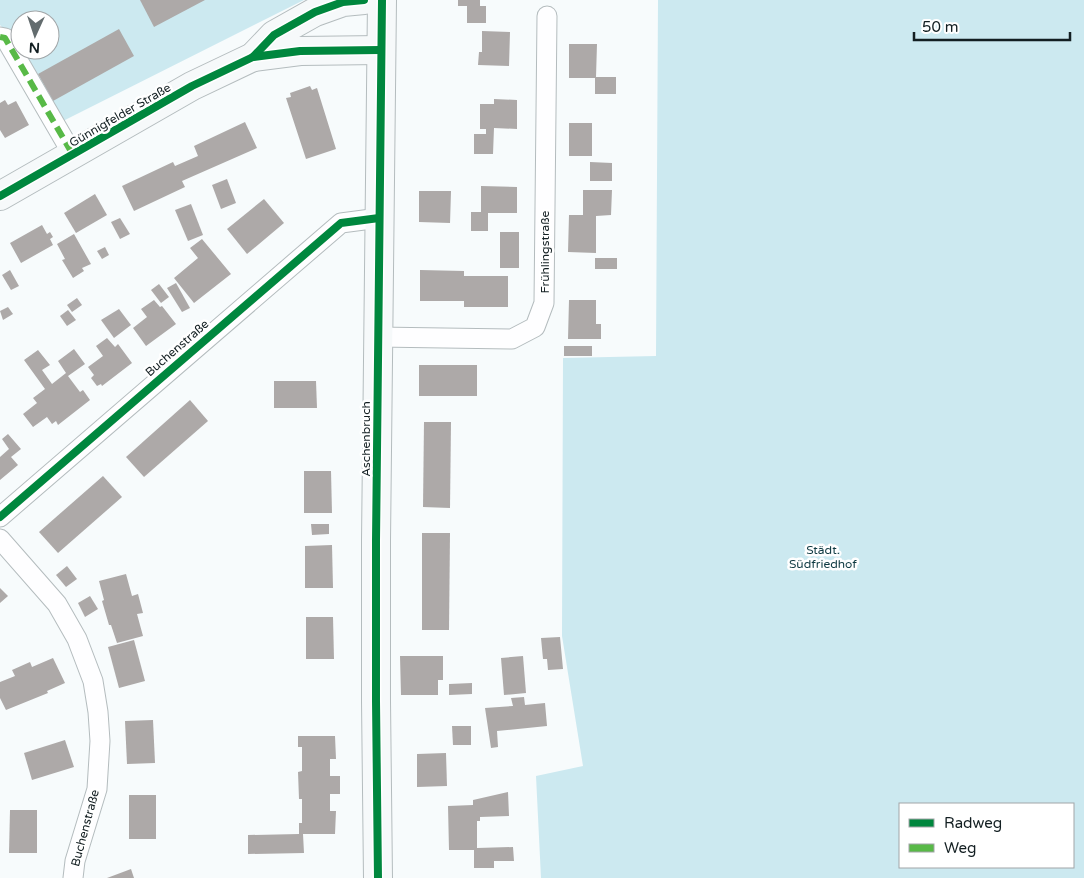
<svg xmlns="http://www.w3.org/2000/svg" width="1084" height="878" font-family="'Varela Round',sans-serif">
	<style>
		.green { fill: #cce9f0; fill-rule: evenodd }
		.building { fill: #ada9a8 }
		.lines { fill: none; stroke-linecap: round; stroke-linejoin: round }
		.street-casing { stroke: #b4bcbe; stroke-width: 21 }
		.secondary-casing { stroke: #b4bcbe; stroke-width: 30 }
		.street { stroke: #fefeff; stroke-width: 19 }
		.secondary { stroke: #f6f9fa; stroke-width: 28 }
		.quiet { stroke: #58b947; stroke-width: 6; stroke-dasharray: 12 6; stroke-linecap: butt }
		.cycleway-casing { stroke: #fff; stroke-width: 11 }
		.cycleway { stroke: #00873e; stroke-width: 8 }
		.labels { text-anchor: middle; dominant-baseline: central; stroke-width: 5; stroke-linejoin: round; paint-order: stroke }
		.street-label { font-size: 12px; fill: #131f22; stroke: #fff }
		.park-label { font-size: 12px; fill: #0f3a42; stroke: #fff }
	</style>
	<rect width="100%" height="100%" fill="#f7fbfc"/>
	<!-- green -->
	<g class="green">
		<path d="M0,0H304L59,123L15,41L0,25ZM20,20H50V50H20Z"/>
		<path d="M658,0H1084V878H541L536,776L583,766L562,636L563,358L656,356ZM900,804H1073V867H900Z"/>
	</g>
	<!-- building -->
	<g class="building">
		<path d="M140,0H205L154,27Z"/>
		<path d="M458,0H480V6H486V23H467V6H458Z"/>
		<path d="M119,29L134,56L53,101L38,74Z"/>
		<path d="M482,31L510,32L509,66L478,65L479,52H482Z"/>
		<path d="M569,44H597L596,77H616V94H595V78H569Z"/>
		<path d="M310,86L312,90L317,88L336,149L306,159L286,98L291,97L290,93Z"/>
		<path d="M494,99L517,100V129L494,128L493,154H474V134H486V129H480V104H494Z"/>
		<path d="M5,100L8,105L16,101L29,125L5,138L0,130V103Z"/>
		<path d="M245,122L257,148L182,181L185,187L134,211L122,186L173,162L175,166L198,156L194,146Z"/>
		<rect x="569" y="123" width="23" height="33"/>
		<path d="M590,162L612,163V181H590Z"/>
		<path d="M227,179L236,203L221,209L212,185Z"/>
		<path d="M481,186L517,187V213H488V231H471V212H481Z"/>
		<path d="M583,190H612L611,215L596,216V253L568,252L569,215H583Z"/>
		<path d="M419,191H451L450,223L419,222Z"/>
		<path d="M95,194L107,215L76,233L64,213Z"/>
		<path d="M264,199L284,223L247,254L227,229Z"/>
		<path d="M191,204L203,235L188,241L175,210Z"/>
		<path d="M120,218L130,234L120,239L111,222Z"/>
		<path d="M42,225L47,234L50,232L53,237L50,239L53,245L21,263L10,243Z"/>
		<rect x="500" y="232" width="19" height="36"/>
		<path d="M74,234L91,264L82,268L84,271L73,278L62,260L65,259L57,244Z"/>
		<path d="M202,239L231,274L194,303L174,278L198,258L190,248Z"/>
		<path d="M105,247L109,255L102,259L97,251Z"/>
		<rect x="595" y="258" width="22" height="11"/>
		<path d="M10,270L19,286L11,290L2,275Z"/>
		<path d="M420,270L464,271V276H508V307H464V301H420Z"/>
		<path d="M176,283L190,308L182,312L167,288Z"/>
		<path d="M159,284L169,297L161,303L151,290Z"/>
		<path d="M77,298L82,305L72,312L67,305Z"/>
		<path d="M154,300L160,307L162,306L176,324L146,346L133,328L147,317L141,309Z"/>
		<path d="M569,300H596V324H601V339H568Z"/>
		<path d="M8,307L13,314L3,320L0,311Z"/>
		<path d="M119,309L131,325L114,338L101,320Z"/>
		<path d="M68,310L76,320L67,326L60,316Z"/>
		<path d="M107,338L115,347L118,344L132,363L102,386L101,384L97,386L91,378L94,375L88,367L103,356L96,346Z"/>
		<rect x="564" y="346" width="28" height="10"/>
		<path d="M74,349L85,364L68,376L80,392L83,390L90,400L58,425L56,421L52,424L47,417L33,427L23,414L37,403L33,398L45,389L24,360L38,350L50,365L42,370L52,384L66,373L58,361Z"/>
		<rect x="419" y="365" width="58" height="31"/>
		<path d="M274,381H316L317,408H274Z"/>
		<path d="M190,400L208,421L144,477L126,457Z"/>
		<path d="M424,422H451L450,508L423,507Z"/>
		<path d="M8,434L21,449L11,457L18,465L0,480V457L9,449L2,439Z"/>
		<path d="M304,471H331L332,513H304Z"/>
		<path d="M103,476L122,497L58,553L39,532Z"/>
		<path d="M311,524H329V534L312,535Z"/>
		<path d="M422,533H450L449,630H422Z"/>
		<path d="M332,545L333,588H305V546Z"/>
		<path d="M67,566L77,579L66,587L56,575Z"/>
		<path d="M126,574L132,596L138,594L143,613L137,614L143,636L117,643L111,625H109L102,601L104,600L99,581Z"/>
		<path d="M0,588L8,596L0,603Z"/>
		<path d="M90,596L98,609L85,617L78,603Z"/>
		<path d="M306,617H333L334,659H306Z"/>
		<path d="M560,637L563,669L548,670L547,659H543L541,638Z"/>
		<path d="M134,640L145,681L119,688L108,647Z"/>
		<path d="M400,656H443V680H438V695H401Z"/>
		<path d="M523,656L526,693L504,695L501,658Z"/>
		<path d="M53,658L65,683L47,691L48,693L6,710L0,698V682L15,676L12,670L30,662L32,667Z"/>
		<path d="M472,683V694L449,695V684Z"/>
		<path d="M524,697L525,705L545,703L547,726L497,731L498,747L491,748L485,708L513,706L511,698Z"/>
		<path d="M153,720L155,763L127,764L125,721Z"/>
		<path d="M452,726H471V745H453Z"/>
		<path d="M298,736H335L336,759H330V776H340V794H330V811H336L335,834H303L304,853L248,854V835L299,834V823H302V799H299L298,772L302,771V747H298Z"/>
		<path d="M65,740L74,767L32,780L24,753Z"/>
		<path d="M446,753L447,786L417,787V754Z"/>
		<path d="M508,792L509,816L480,817V821H477V848L513,847L514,861H494V868H474V850H449L448,806L473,805V800Z"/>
		<rect x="129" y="795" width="27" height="44"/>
		<path d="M10,810H37V853H9Z"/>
		<path d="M131,869L134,878H107Z"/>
	</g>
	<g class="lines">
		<defs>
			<g id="street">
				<path d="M0,37L5,38L73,155"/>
				<path d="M378,337L512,339L535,327L544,303L547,16"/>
				<path d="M0,517L341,223L379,218"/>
				<path d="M0,539L57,604L77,639L93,681L98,712L100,741L97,789L75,861L73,878"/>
			</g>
			<g id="secondary">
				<path d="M253,57L300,51L380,50"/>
				<path d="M0,196L192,86L253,57L274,35L315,12L343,2L364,0"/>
				<path d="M378,878L376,701V541L382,0"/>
			</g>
		</defs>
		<!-- street casing -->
		<use href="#street" class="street-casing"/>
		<!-- secondary casing -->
		<use href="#secondary" class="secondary-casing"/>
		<!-- street -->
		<use href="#street" class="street"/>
		<!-- secondary -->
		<use href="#secondary" class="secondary"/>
		<!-- quiet -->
		<path class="quiet" d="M0,37L5,38L73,155"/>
		<defs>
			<g id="cycleway">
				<path d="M253,57L300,51L380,50"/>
				<path d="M0,196L192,86L253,57L274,35L315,12L343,2L364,0"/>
				<path d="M0,517L341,223L379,218"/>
				<path d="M378,878L376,701V541L382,0"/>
			</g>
		</defs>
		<!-- cycleway casing -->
		<use href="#cycleway" class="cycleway-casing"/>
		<!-- cycleway -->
		<use href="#cycleway" class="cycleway"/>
	</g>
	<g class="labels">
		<!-- street labels -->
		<g class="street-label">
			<text transform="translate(120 115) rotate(-30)">Günnigfelder Straße</text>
			<text transform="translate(545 252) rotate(-90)">Frühlingstraße</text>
			<text transform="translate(177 348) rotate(-41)">Buchenstraße</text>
			<text transform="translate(366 439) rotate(-90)">Aschenbruch</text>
			<text transform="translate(85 828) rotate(-75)">Buchenstraße</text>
		</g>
		<!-- park labels -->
		<g class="park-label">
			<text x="823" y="550">Städt.<tspan x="823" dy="14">Südfriedhof</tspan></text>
		</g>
	</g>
	<!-- legend -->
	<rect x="899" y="803" width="175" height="65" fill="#ffffff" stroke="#a1a5a7"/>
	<rect x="909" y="819" width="25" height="8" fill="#00873e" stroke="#a1a5a7"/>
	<text x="944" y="828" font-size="15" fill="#131f22">Radweg</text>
	<rect x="909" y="844" width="25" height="8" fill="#58b947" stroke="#a1a5a7"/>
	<text x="944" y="853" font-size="15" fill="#131f22">Weg</text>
	<!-- north arrow -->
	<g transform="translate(35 35) rotate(183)"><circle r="24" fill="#ffffff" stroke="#a1a5a7"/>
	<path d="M0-4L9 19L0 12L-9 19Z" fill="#636c6e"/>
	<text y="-8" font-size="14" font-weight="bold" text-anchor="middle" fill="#131f22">N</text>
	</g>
	<!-- scale -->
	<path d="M914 32v8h156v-8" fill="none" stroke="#131f22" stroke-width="2.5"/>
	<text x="922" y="32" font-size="15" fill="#131f22" stroke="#ffffff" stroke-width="4" paint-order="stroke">50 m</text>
</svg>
